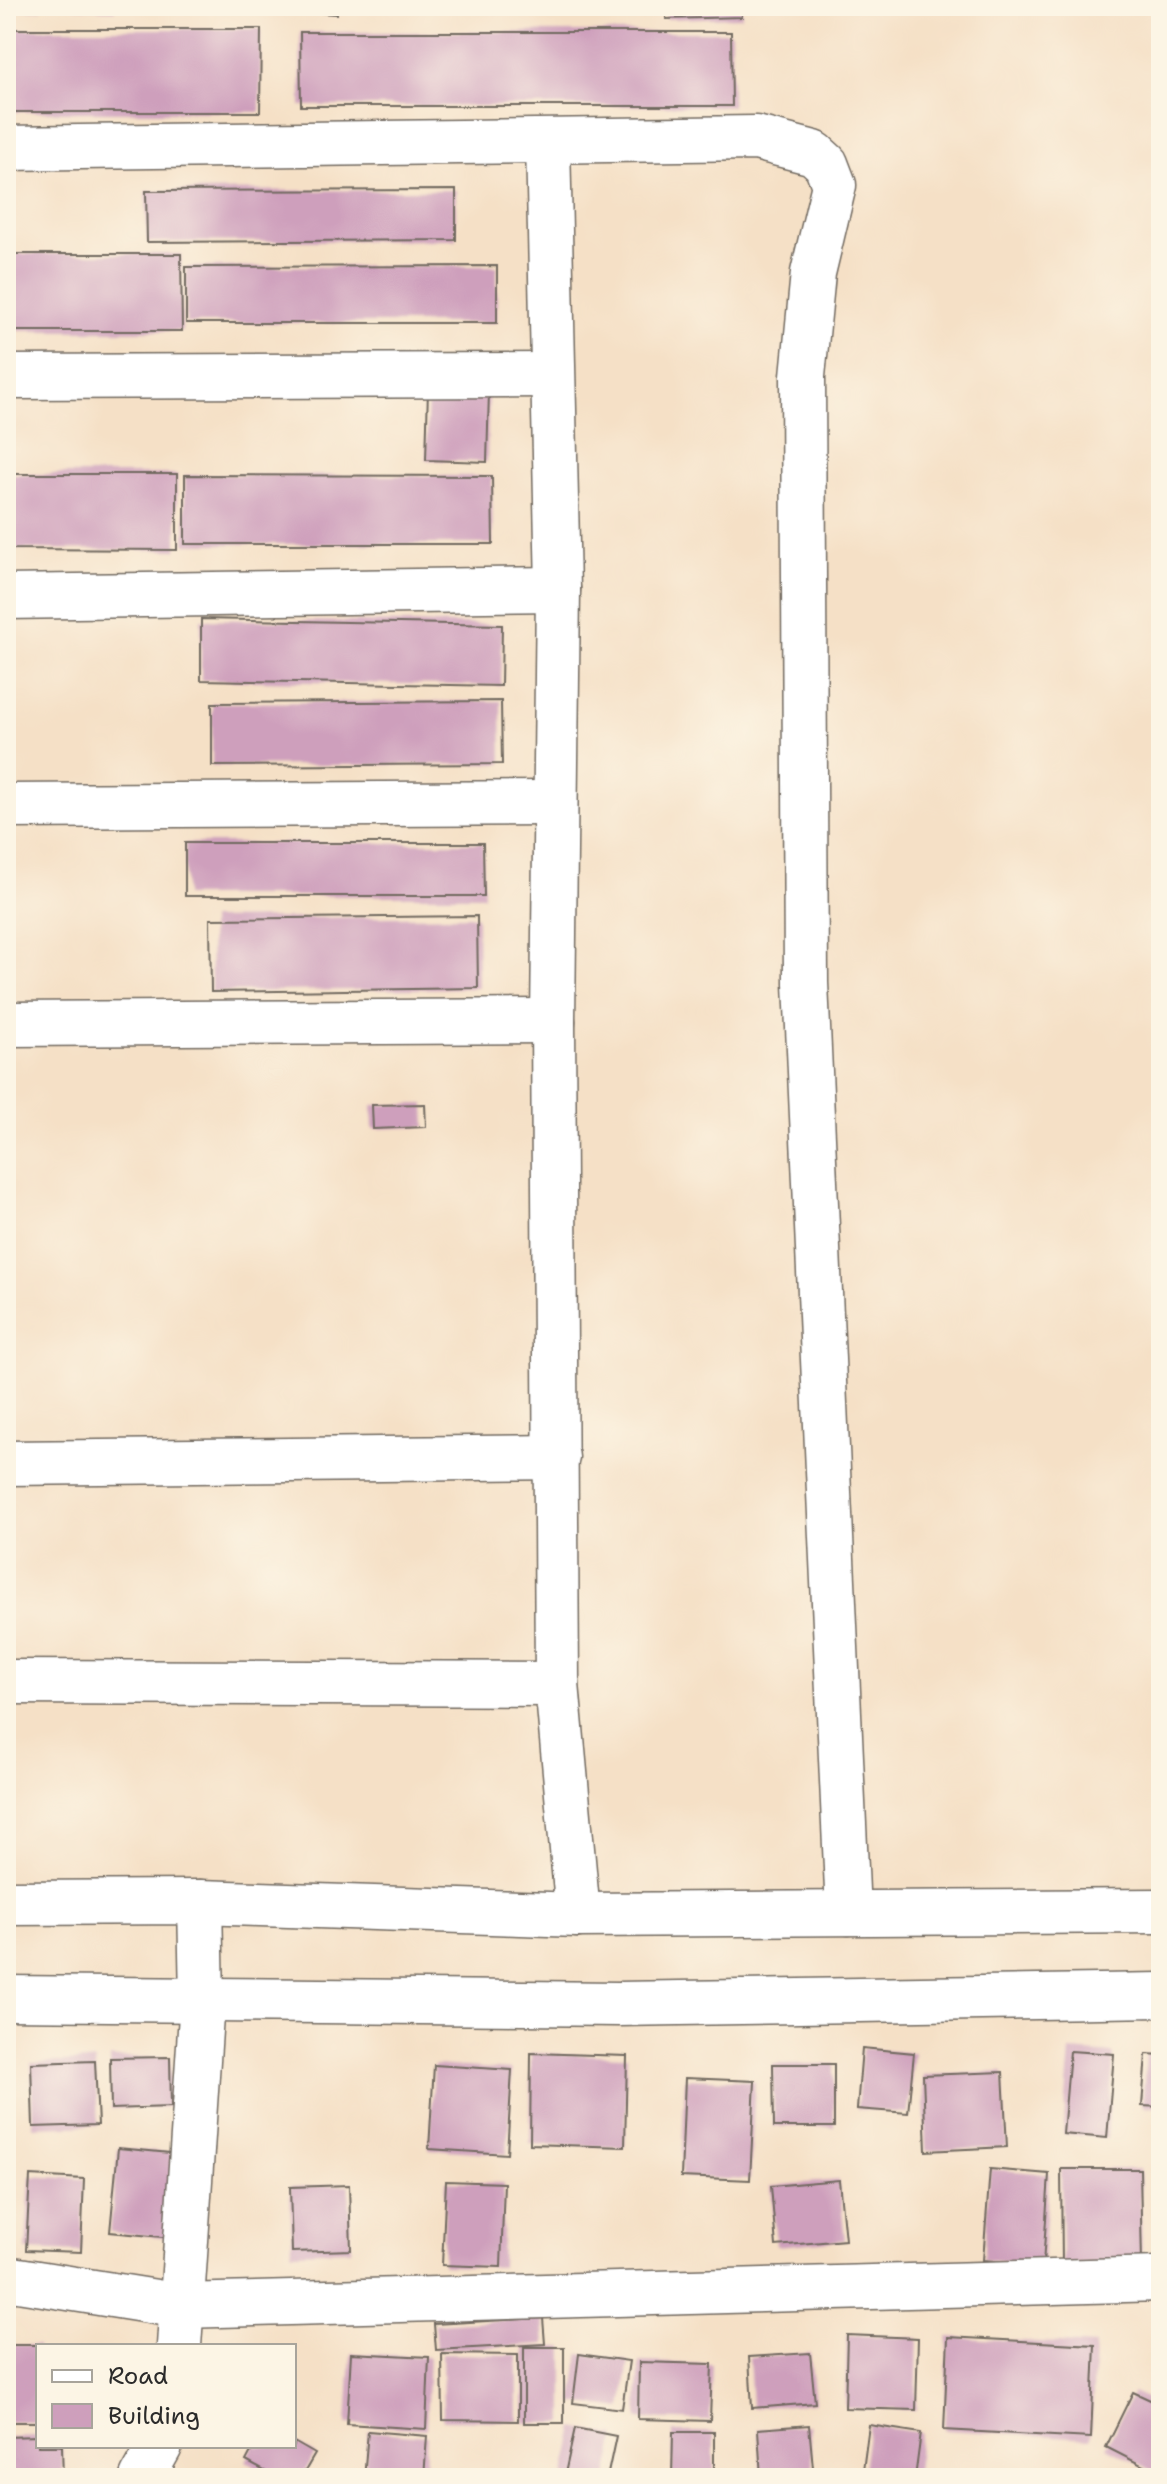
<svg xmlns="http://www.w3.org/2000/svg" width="1167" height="2484" font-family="'Shantell Sans',sans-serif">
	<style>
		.building { fill: #ce9fbc }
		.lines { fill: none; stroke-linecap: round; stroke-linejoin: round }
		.minor-casing { stroke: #726a61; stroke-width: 47 }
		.minor { stroke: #fff; stroke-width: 44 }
	</style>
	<rect width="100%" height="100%" fill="#fcf5e5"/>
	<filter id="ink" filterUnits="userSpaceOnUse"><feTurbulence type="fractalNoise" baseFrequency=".0125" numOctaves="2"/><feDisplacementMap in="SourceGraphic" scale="16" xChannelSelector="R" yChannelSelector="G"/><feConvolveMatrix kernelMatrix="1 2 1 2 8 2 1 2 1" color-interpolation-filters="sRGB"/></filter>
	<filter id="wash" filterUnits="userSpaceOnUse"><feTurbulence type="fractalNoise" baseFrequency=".006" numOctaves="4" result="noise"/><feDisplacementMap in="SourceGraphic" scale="32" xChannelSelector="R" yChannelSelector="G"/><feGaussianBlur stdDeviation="1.8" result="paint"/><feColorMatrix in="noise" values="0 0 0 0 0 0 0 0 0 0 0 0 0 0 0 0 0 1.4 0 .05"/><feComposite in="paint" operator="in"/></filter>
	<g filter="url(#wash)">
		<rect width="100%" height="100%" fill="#f5e0c6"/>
		<g id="blocks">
			<!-- building -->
			<g class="building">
				<path d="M6,6H41V10L6,9Z"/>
				<path d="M73,6H115V10L73,8Z"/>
				<path d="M270,6H337V14L269,10Z"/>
				<path d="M484,6H523V14L484,12Z"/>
				<path d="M666,6H741L742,17L666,19Z"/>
				<path d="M6,29H261L260,112H6Z"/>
				<path d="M300,32H731L732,106H301Z"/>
				<path d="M456,190V240L147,242L146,191Z"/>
				<path d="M6,254H181L182,331H6Z"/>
				<path d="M497,266V323H186V267Z"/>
				<path d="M428,389L489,391L487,462L426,460Z"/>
				<path d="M6,474H177V550L6,549Z"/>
				<path d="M185,475L492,476L493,544H185Z"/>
				<path d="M201,619L502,625L501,686L201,680Z"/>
				<path d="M501,701L502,764L212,766V703Z"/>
				<path d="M185,843H483L484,896H185Z"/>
				<path d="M477,916L478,988L211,992L210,919Z"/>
				<path d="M425,1104L426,1127L373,1129L372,1105Z"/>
				<path d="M862,2048L914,2053L908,2113L857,2109Z"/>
				<path d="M1070,2051L1114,2054L1107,2138L1063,2134Z"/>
				<path d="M531,2053L627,2056L625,2147L530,2144Z"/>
				<path d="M1146,2054L1161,2055V2107L1142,2106Z"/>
				<path d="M170,2057L171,2107L111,2109L110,2058Z"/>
				<path d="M95,2061L98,2125L33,2127L31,2063Z"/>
				<path d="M773,2064H834V2127H774Z"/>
				<path d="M434,2065L512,2070L507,2154L429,2149Z"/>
				<path d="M1003,2072L1007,2147L926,2151L923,2075Z"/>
				<path d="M685,2078L755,2081L750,2180L681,2177Z"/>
				<path d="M118,2148L180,2154L172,2238L110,2232Z"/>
				<path d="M990,2169L1049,2174L1043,2265L983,2260Z"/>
				<path d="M1061,2169H1140L1142,2264L1062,2265Z"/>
				<path d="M30,2176L84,2179L81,2252L26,2250Z"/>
				<path d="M839,2180L845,2240L776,2246L771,2186Z"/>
				<path d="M446,2181L504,2183L501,2267L442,2265Z"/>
				<path d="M349,2185L351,2250L292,2252L290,2187Z"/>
				<rect x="1158" y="2193" width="3" height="47"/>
				<path d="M543,2318L545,2344L436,2350L434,2324Z"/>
				<path d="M847,2335L918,2338L916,2410L845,2408Z"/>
				<path d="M948,2337L1095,2345L1091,2438L944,2430Z"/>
				<rect x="6" y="2345" width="32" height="77"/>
				<rect x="524" y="2347" width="40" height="76"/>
				<path d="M351,2353L429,2357L426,2429L347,2424Z"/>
				<path d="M810,2353L815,2403L752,2408L749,2357Z"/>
				<path d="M442,2354L518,2355V2421L443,2420Z"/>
				<path d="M579,2354L629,2361L622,2409L573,2403Z"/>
				<path d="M639,2362L712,2364L710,2421L638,2419Z"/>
				<path d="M1133,2392L1161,2405V2465L1157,2473L1106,2447Z"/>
				<path d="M809,2425L814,2478H761L758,2429Z"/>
				<path d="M869,2425L921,2433L915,2478H862Z"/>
				<path d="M575,2428L616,2436L607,2478H564Z"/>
				<path d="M368,2431L427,2436L424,2478H364Z"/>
				<path d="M673,2432H714V2478H672Z"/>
				<path d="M38,2436V2446H62L63,2478H6V2437Z"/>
				<path d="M294,2442L315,2454L301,2478H277L246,2461L254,2446H294Z"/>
			</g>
		</g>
	</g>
	<g filter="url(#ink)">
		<use href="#blocks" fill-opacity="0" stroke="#726a61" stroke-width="2"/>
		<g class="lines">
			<defs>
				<g id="minor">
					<path d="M548,142L558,589L553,1021L557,1684L578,1915"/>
					<path d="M6,148L756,138L814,153L826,164L834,185L813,273L803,376L806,983L848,1913"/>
					<path d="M6,377L551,375"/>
					<path d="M6,597L558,589"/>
					<path d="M6,806L555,803"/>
					<path d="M6,1024L553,1021"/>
					<path d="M6,1463L557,1457"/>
					<path d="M6,1682L557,1684"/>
					<path d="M6,1903L200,1902L578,1915L1161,1911"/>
					<path d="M6,1998L618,2004L1161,1995"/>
					<path d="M6,2278L181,2306L1161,2279"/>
					<path d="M179,2346L202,2000L200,1902"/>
					<path d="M142,2478L160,2446"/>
				</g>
			</defs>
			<!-- minor casing -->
			<use href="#minor" class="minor-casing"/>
			<!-- minor -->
			<use href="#minor" class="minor"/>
		</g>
	</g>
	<!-- margin -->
	<rect width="1167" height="2484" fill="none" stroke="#fcf5e5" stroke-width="32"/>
	<!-- legend -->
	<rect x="36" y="2344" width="260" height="104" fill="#fcf5e5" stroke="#a8a49b" stroke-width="2"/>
	<rect x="52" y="2370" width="40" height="12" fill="#ffffff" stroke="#a8a49b" stroke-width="2"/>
	<text x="108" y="2384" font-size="24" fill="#2b2b2b">Road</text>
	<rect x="52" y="2404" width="40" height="24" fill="#ce9fbc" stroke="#a8a49b" stroke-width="2"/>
	<text x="108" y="2424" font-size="24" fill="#2b2b2b">Building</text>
</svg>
